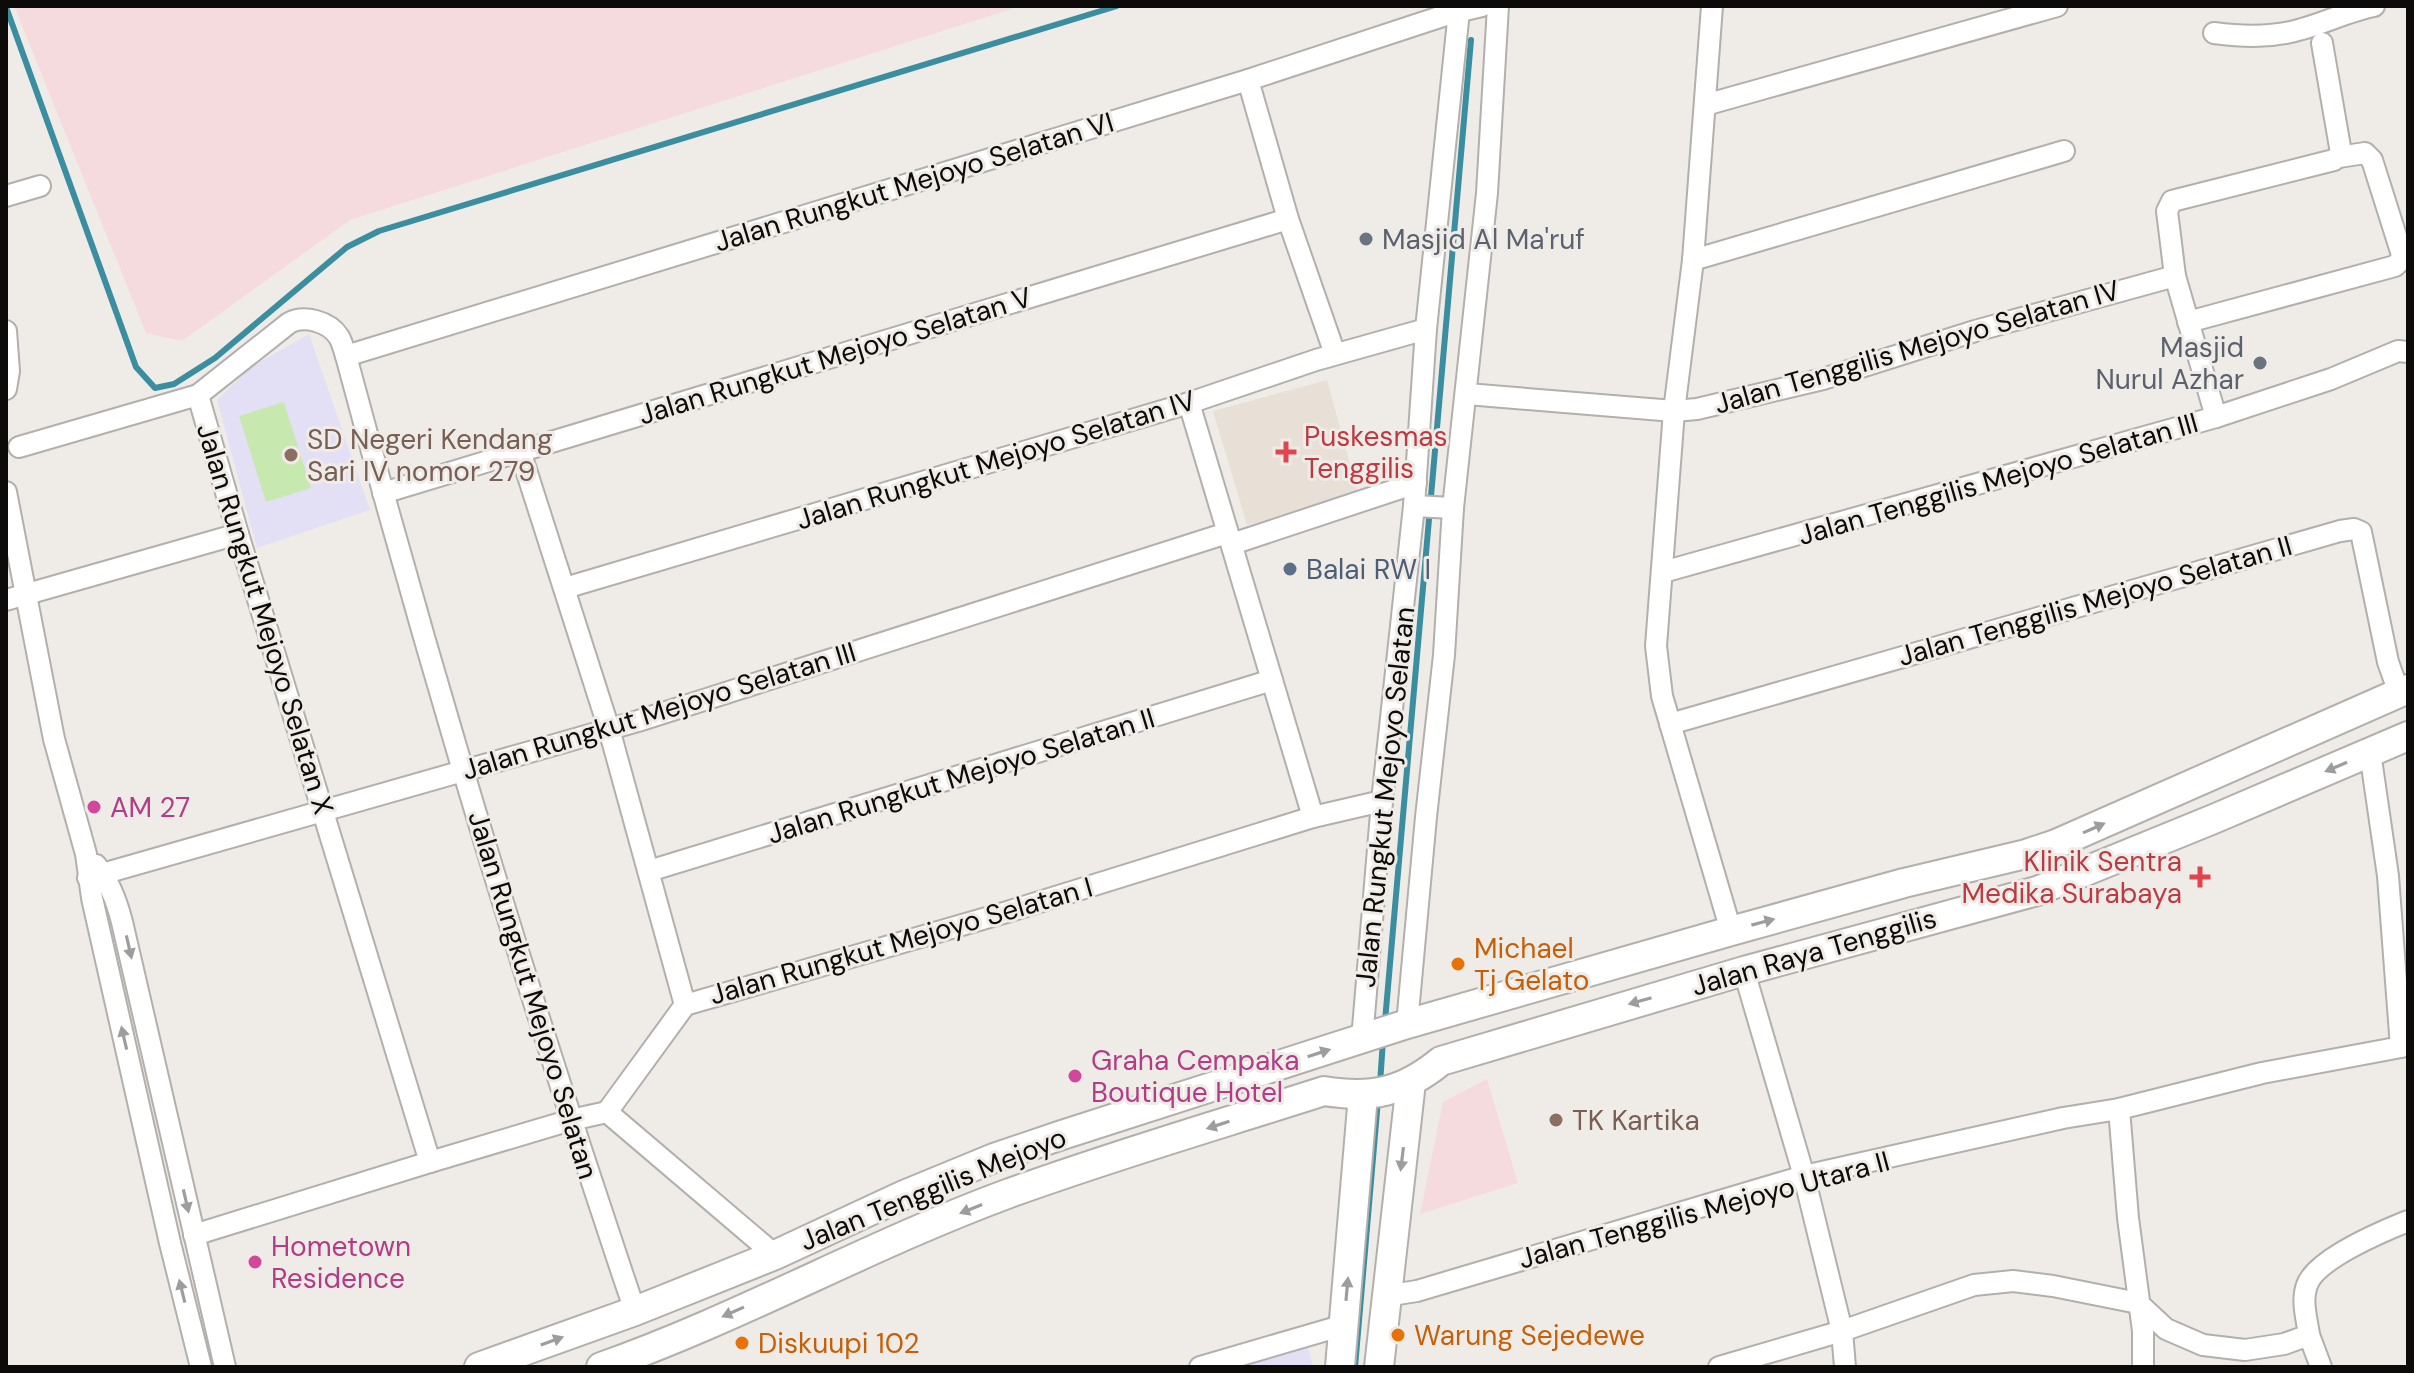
<svg xmlns="http://www.w3.org/2000/svg" width="2414" height="1373" font-family="'DM Sans',sans-serif">
	<style>
		.built { fill: #e8e0d7 }
		.industrial { fill: #f6dbde }
		.education { fill: #e3e0f6 }
		.green { fill: #c7e8ae }
		.lines { fill: none; stroke-linecap: round; stroke-linejoin: round }
		.stream { stroke: #3b8da0; stroke-width: 6 }
		.street-casing { stroke: #b2afac; stroke-width: 24 }
		.secondary-casing { stroke: #b2afac; stroke-width: 32 }
		.street { stroke: #fff; stroke-width: 20 }
		.secondary { stroke: #fff; stroke-width: 28 }
		.oneway { fill: #9e9d9d }
		.worship-dot { fill: #6b7280; stroke: #efece8; stroke-width: 3 }
		.health-dot { fill: #e0444e; stroke: #efece8; stroke-width: 3 }
		.education-dot { fill: #8d6e63; stroke: #efece8; stroke-width: 3 }
		.service-dot { fill: #5c6f8a; stroke: #efece8; stroke-width: 3 }
		.hotel-dot { fill: #d1479c; stroke: #efece8; stroke-width: 3 }
		.food-dot { fill: #e8710a; stroke: #efece8; stroke-width: 3 }
		.labels { text-anchor: middle; dominant-baseline: central; stroke-width: 6; stroke-linejoin: round; paint-order: stroke }
		.street-label { font-size: 28px; fill: #0c0b0a; stroke: #efece8 }
		.worship-label { font-size: 28px; fill: #5b616d; stroke: #efece8; text-anchor: start }
		.health-label { font-size: 28px; fill: #be3a42; stroke: #efece8; text-anchor: start }
		.education-label { font-size: 28px; fill: #785e54; stroke: #efece8; text-anchor: start }
		.service-label { font-size: 28px; fill: #4e5e75; stroke: #efece8; text-anchor: start }
		.hotel-label { font-size: 28px; fill: #b23c85; stroke: #efece8; text-anchor: start }
		.food-label { font-size: 28px; fill: #c56008; stroke: #efece8; text-anchor: start }
	</style>
	<rect width="100%" height="100%" fill="#efece8"/>
	<!-- built -->
	<path class="built" d="M1327,380L1358,493L1247,525L1213,411Z"/>
	<!-- industrial -->
	<g class="industrial">
		<path d="M14,6H1021L350,220L182,341L146,333Z"/>
		<path d="M1487,1079L1518,1183L1420,1214L1443,1102Z"/>
	</g>
	<!-- education -->
	<g class="education">
		<path d="M309,334L370,510L257,548L217,400L251,367Z"/>
		<path d="M1306,1340L1313,1367H1211Z"/>
	</g>
	<!-- green -->
	<path class="green" d="M284,402L311,488L266,502L239,416Z"/>
	<g class="lines">
		<!-- stream -->
		<g class="stream">
			<path d="M6,7L136,367L155,388L174,384L215,358L347,247L379,231L1117,6"/>
			<path d="M1385,1021L1471,40"/>
			<path d="M1380,1084L1383,1040"/>
			<path d="M1355,1367L1378,1100"/>
		</g>
		<defs>
			<g id="street">
				<path d="M1712,6L1693,260L1674,411L1656,646L1662,696L1731,931"/>
				<path d="M2214,33C2244,37 2273,38 2302,29C2327,22 2349,11 2374,6"/>
				<path d="M1248,80L1288,219L1335,354"/>
				<path d="M1705,105L2057,6"/>
				<path d="M6,196L40,186"/>
				<path d="M1693,260L2064,151"/>
				<path d="M2188,322L2395,266L2403,258L2372,160L2365,153L2339,157"/>
				<path d="M6,331L9,371L6,389"/>
				<path d="M346,356L1248,80L1452,13L1482,6"/>
				<path d="M1467,394L1674,411L1697,409L1823,379L1975,331L2175,276"/>
				<path d="M1189,403L1313,817"/>
				<path d="M2216,417L2175,276L2167,211L2172,201L2334,160L2341,153L2322,43"/>
				<path d="M19,447L198,395"/>
				<path d="M520,451L609,729L685,1005"/>
				<path d="M6,492L54,739L86,854L92,898L170,1243L201,1367"/>
				<path d="M383,493L1288,219"/>
				<path d="M1414,506L1453,508"/>
				<path d="M1232,544L1416,483"/>
				<path d="M1663,572L2216,417L2331,379L2398,351L2408,352"/>
				<path d="M565,588L1189,403L1316,360L1426,329"/>
				<path d="M6,600L238,534"/>
				<path d="M1670,724L2340,531L2354,529L2361,532L2388,662L2399,693"/>
				<path d="M2370,752L2388,876L2401,1047"/>
				<path d="M96,865C109,881 117,902 122,922L225,1367"/>
				<path d="M649,871L1272,680"/>
				<path d="M88,878L638,721L1227,533"/>
				<path d="M1744,971L1804,1176L1842,1331L1845,1367"/>
				<path d="M1407,1024L1426,817L1444,655L1453,508L1487,193L1498,6"/>
				<path d="M1362,1040L1382,801L1414,506L1426,329L1459,11"/>
				<path d="M607,1112L775,1255"/>
				<path d="M430,1162L238,534L198,395L289,323C304,315 329,321 339,337C342,342 344,350 346,356C432,677 528,996 635,1311"/>
				<path d="M194,1235L430,1162L571,1120L607,1112L685,1005L1007,912L1313,817L1382,801"/>
				<path d="M1385,1296L1417,1291L1804,1176L2063,1118L2119,1109"/>
				<path d="M2138,1303L2166,1329L2203,1345L2245,1350L2284,1344L2309,1335C2307,1319 2301,1301 2307,1285C2316,1259 2383,1231 2408,1221"/>
				<path d="M2309,1335L2321,1367"/>
				<path d="M1200,1367L1344,1325"/>
				<path d="M1719,1367L1842,1331L1974,1285L2013,1281L2053,1286L2138,1303"/>
				<path d="M2143,1367V1331L2128,1218L2119,1109L2262,1073L2401,1047L2408,1043"/>
			</g>
			<g id="secondary">
				<path d="M479,1367L635,1311L775,1255L904,1195L994,1158L1062,1135L1407,1024L1731,931L1904,883L2026,854L2056,844L2408,689"/>
				<path d="M601,1367C740,1318 869,1245 1007,1194C1111,1156 1218,1125 1324,1091C1372,1099 1403,1092 1441,1061L1744,971L2037,891L2216,818L2408,736"/>
				<path d="M1340,1367L1363,1095"/>
				<path d="M1379,1367L1411,1082"/>
			</g>
		</defs>
		<!-- street casing -->
		<use href="#street" class="street-casing"/>
		<!-- secondary casing -->
		<use href="#secondary" class="secondary-casing"/>
		<!-- street -->
		<use href="#street" class="street"/>
		<!-- secondary -->
		<use href="#secondary" class="secondary"/>
	</g>
	<!-- one-way arrows -->
	<defs><path id="oneway-solid" d="M-6-.8H1V-3.2L6.5 0L1 3.2V.8H-6Z" transform="scale(2)"/></defs>
	<g class="oneway">
		<use href="#oneway-solid" transform="translate(2336 767) rotate(157)"/>
		<use href="#oneway-solid" transform="translate(2094 828) rotate(-24)"/>
		<use href="#oneway-solid" transform="translate(1763 922) rotate(-15)"/>
		<use href="#oneway-solid" transform="translate(129 947) rotate(77)"/>
		<use href="#oneway-solid" transform="translate(1640 1001) rotate(164)"/>
		<use href="#oneway-solid" transform="translate(124 1038) rotate(-103)"/>
		<use href="#oneway-solid" transform="translate(1319 1053) rotate(-18)"/>
		<use href="#oneway-solid" transform="translate(1218 1125) rotate(162)"/>
		<use href="#oneway-solid" transform="translate(1402 1159) rotate(97)"/>
		<use href="#oneway-solid" transform="translate(186 1201) rotate(77)"/>
		<use href="#oneway-solid" transform="translate(971 1209) rotate(158)"/>
		<use href="#oneway-solid" transform="translate(1347 1289) rotate(-85)"/>
		<use href="#oneway-solid" transform="translate(182 1291) rotate(-104)"/>
		<use href="#oneway-solid" transform="translate(733 1312) rotate(156)"/>
		<use href="#oneway-solid" transform="translate(552 1341) rotate(-20)"/>
	</g>
	<!-- markers -->
	<g class="worship-dot">
		<circle cx="1366" cy="239" r="8"/>
		<circle cx="2260" cy="363" r="8"/>
	</g>
	<g class="health-dot">
		<path d="M1282 440h8v8h8v8h-8v8h-8v-8h-8v-8h8z"/>
		<path d="M2196 865h8v8h8v8h-8v8h-8v-8h-8v-8h8z"/>
	</g>
	<g class="education-dot">
		<circle cx="291" cy="455" r="8"/>
		<circle cx="1556" cy="1120" r="8"/>
	</g>
	<circle class="service-dot" cx="1290" cy="569" r="8"/>
	<g class="hotel-dot">
		<circle cx="94" cy="807" r="8"/>
		<circle cx="1075" cy="1076" r="8"/>
		<circle cx="255" cy="1262" r="8"/>
	</g>
	<g class="food-dot">
		<circle cx="1458" cy="964" r="8"/>
		<circle cx="1398" cy="1335" r="8"/>
		<circle cx="742" cy="1343" r="8"/>
	</g>
	<g class="labels">
		<!-- street labels -->
		<g class="street-label">
			<text transform="translate(914 182) rotate(-17)">Jalan Rungkut Mejoyo Selatan VI</text>
			<text transform="translate(1917 347) rotate(-16)">Jalan Tenggilis Mejoyo Selatan IV</text>
			<text transform="translate(835 356) rotate(-17)">Jalan Rungkut Mejoyo Selatan V</text>
			<text transform="translate(996 460) rotate(-17)">Jalan Rungkut Mejoyo Selatan IV</text>
			<text transform="translate(1998 479) rotate(-16)">Jalan Tenggilis Mejoyo Selatan III</text>
			<text transform="translate(2095 601) rotate(-16)">Jalan Tenggilis Mejoyo Selatan II</text>
			<text transform="translate(265 619) rotate(73)">Jalan Rungkut Mejoyo Selatan X</text>
			<text transform="translate(659 711) rotate(-17)">Jalan Rungkut Mejoyo Selatan III</text>
			<text transform="translate(961 776) rotate(-17)">Jalan Rungkut Mejoyo Selatan II</text>
			<text transform="translate(1385 797) rotate(-84)">Jalan Rungkut Mejoyo Selatan</text>
			<text transform="translate(901 941) rotate(-16)">Jalan Rungkut Mejoyo Selatan I</text>
			<text transform="translate(1814 952) rotate(-16)">Jalan Raya Tenggilis</text>
			<text transform="translate(533 995) rotate(73)">Jalan Rungkut Mejoyo Selatan</text>
			<text transform="translate(933 1189) rotate(-22)">Jalan Tenggilis Mejoyo</text>
			<text transform="translate(1704 1210) rotate(-15)">Jalan Tenggilis Mejoyo Utara II</text>
		</g>
		<!-- worship labels -->
		<g class="worship-label">
			<text x="1382" y="239">Masjid Al Ma'ruf</text>
			<text x="2244" y="347" text-anchor="end">Masjid<tspan x="2244" dy="32">Nurul Azhar</tspan></text>
		</g>
		<!-- health labels -->
		<g class="health-label">
			<text x="1304" y="436">Puskesmas<tspan x="1304" dy="32">Tenggilis</tspan></text>
			<text x="2182" y="861" text-anchor="end">Klinik Sentra<tspan x="2182" dy="32">Medika Surabaya</tspan></text>
		</g>
		<!-- education labels -->
		<g class="education-label">
			<text x="307" y="439">SD Negeri Kendang<tspan x="307" dy="32">Sari IV nomor 279</tspan></text>
			<text x="1572" y="1120">TK Kartika</text>
		</g>
		<!-- service labels -->
		<g class="service-label">
			<text x="1306" y="569">Balai RW I</text>
		</g>
		<!-- hotel labels -->
		<g class="hotel-label">
			<text x="110" y="807">AM 27</text>
			<text x="1091" y="1060">Graha Cempaka<tspan x="1091" dy="32">Boutique Hotel</tspan></text>
			<text x="271" y="1246">Hometown<tspan x="271" dy="32">Residence</tspan></text>
		</g>
		<!-- food labels -->
		<g class="food-label">
			<text x="1474" y="948">Michael<tspan x="1474" dy="32">Tj Gelato</tspan></text>
			<text x="1414" y="1335">Warung Sejedewe</text>
			<text x="758" y="1343">Diskuupi 102</text>
		</g>
	</g>
	<!-- border -->
	<rect width="2414" height="1373" fill="none" stroke="#0c0b0a" stroke-width="16"/>
</svg>
